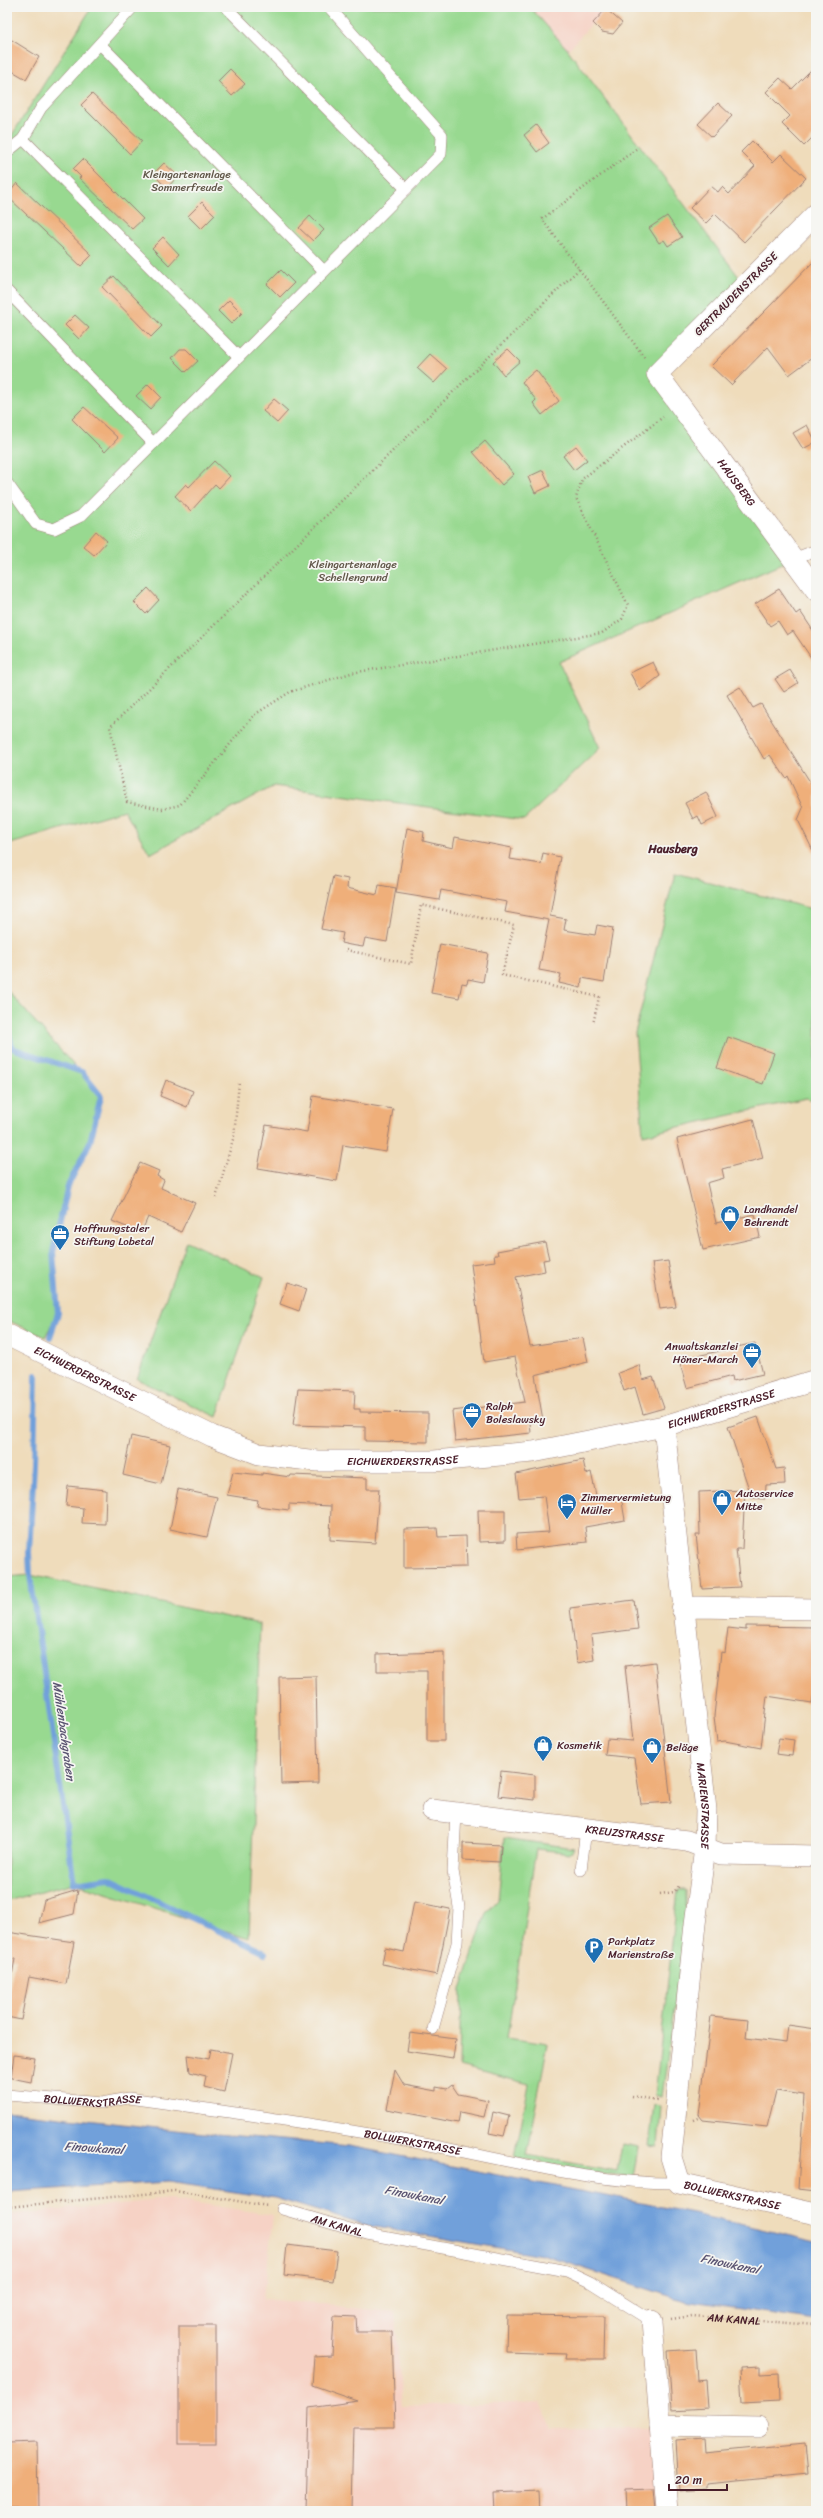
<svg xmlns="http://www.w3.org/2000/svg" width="823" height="2518" font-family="Sriracha,sans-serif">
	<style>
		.built { fill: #f6d2c5 }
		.green { fill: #98d990; stroke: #717c5e }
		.water { fill: #71a0da; stroke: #5e6082 }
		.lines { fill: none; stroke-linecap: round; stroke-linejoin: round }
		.stream { stroke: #71a0da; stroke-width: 6 }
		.building { fill: #efaf7a }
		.lane-casing { stroke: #9c7e73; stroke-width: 12 }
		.street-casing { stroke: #9c7e73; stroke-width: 22 }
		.path { stroke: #9c7e73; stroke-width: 2.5; stroke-dasharray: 1 3; stroke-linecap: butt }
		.lane { stroke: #fff; stroke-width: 11 }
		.street { stroke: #fff; stroke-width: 21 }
		.labels { text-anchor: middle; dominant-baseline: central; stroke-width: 3.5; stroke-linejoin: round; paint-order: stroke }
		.park-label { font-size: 11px; fill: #615749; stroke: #f6f6f2 }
		.street-label { font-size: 11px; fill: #4a1f2b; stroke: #f6f6f2 }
		.poi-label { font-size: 11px; fill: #4a1f2b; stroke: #f6f6f2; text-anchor: start }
		.neighbourhood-label { font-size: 12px; font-weight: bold; fill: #4a1f2b; stroke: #f6f6f2 }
		.water-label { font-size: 12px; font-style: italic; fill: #5a5371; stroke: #f6f6f2 }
	</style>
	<rect width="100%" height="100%" fill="#f6f6f2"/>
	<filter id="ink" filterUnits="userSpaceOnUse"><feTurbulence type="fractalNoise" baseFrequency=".025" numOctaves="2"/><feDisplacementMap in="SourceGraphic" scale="8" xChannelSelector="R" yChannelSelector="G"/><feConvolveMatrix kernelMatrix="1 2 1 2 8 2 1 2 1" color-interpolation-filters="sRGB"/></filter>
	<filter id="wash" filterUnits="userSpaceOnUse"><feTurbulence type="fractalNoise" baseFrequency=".012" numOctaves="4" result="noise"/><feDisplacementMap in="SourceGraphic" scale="16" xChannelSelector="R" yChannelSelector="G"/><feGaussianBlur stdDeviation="0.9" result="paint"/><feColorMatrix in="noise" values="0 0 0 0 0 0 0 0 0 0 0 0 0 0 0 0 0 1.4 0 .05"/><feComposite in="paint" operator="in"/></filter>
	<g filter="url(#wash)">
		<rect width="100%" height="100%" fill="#efdcbb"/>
		<!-- built -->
		<g class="built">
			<path d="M530,7H607L568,50Z"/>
			<path d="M170,2199L273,2215L264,2299L395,2312L402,2407L541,2402L551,2428L655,2429L662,2511H7V2215Z"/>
		</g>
		<!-- green -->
		<g class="green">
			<path d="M92,7H530L568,50L745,285L657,374L793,559L559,662L600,748L524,820L274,786L150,854L124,810L7,845V143Z"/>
			<path d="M675,873L816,910V1101L806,1098L643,1135L635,1033Z"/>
			<path d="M7,990L101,1096L90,1142L68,1186L53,1252L58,1313L45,1337L7,1320Z"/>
			<path d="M186,1241L264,1277L217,1417L137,1379Z"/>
			<path d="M30,1575L260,1624L249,1938L74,1883L7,1901V1577Z"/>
			<path d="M504,1838L574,1848L571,1853L536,1849L507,2038L548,2044L526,2155L617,2171L622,2144L638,2147L633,2177L581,2170L515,2157L529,2084L459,2066L461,1989L486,1913L498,1900Z"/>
			<path d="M678,1890H686V1922L662,2097L655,2095Z"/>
			<path d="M654,2105L661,2106L658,2147L649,2146Z"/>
		</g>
		<!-- water -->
		<path class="water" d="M7,2111L184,2131L349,2146L698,2214L816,2242V2320L685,2301L542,2255L364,2225L275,2198L168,2182L7,2192Z"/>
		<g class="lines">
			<!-- stream -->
			<g class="stream">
				<path d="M7,1026L12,1048L82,1072L101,1096L90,1142L68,1186L53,1252L58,1313L50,1337"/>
				<path d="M36,1375L34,1465L29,1552L30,1575L74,1883L109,1878L265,1953"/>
			</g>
		</g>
		<g id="blocks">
			<!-- building -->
			<g class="building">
				<path d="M606,9L622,23L613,34L602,32L593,23Z"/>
				<path d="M7,37L39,57L26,79L7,68Z"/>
				<path d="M816,65V134L804,146L782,124L790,116L766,92L780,78L792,89Z"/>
				<path d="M230,69L245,84L232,96L218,81Z"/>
				<path d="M92,94L142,141L130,154L81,105Z"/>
				<path d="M718,103L732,116L712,137L698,124Z"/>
				<path d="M536,125L549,143L537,152L524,135Z"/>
				<path d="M752,141L773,162L781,154L806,178L744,242L715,214L706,223L690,208L711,186L718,192L722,187L729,194L755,166L741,152Z"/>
				<path d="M83,159L143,219L132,229L79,178L81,177L73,169Z"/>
				<path d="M164,163L178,176L167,188L153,174Z"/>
				<path d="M17,183L92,255L81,266L7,196Z"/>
				<path d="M202,202L215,215L201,229L188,216Z"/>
				<path d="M310,216L324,230L313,241L299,228Z"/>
				<path d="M667,216L682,237L668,246L664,240L659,243L649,228Z"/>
				<path d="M163,237L179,254L169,265L152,248Z"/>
				<path d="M816,259V355L789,375L768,347L731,385L711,366Z"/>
				<path d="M281,270L294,283L280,297L267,284Z"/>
				<path d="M114,276L162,326L151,337L102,287Z"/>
				<path d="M229,300L242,313L231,324L218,311Z"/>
				<path d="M75,315L89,328L79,339L65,325Z"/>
				<path d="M180,349H186L198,361L186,372L172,358Z"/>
				<path d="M508,349L520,361L504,375L493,362Z"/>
				<path d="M430,354L447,369L434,383L417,368Z"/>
				<path d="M536,370L559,401L542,415L533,403L536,400L522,382Z"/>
				<path d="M148,384L161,397L150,409L136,396Z"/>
				<path d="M274,399L288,411L277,423L263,411Z"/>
				<path d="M84,407L118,438L105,452L72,419Z"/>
				<path d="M807,425L816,442L803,449L793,433Z"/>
				<path d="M485,441L514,474L502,485L473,452Z"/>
				<path d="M576,446L587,460L574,470L563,456Z"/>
				<path d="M214,461L230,476L219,488L215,484L191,511L175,496L186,484L189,487Z"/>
				<path d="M543,470L550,486L535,493L528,477Z"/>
				<path d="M96,531L107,541L94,555L83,546Z"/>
				<path d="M148,588L159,600L146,614L134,602Z"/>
				<path d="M779,589L796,614L800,611L816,635V665L793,631L787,635L778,621L770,626L755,604Z"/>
				<path d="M653,662L660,676L640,691L630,673Z"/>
				<path d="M790,670L798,683L784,692L775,679Z"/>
				<path d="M740,687L753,708L761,704L812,785L816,778V857L798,820L803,808L788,776L786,778L770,755L764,759L727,695Z"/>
				<path d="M706,792L718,817L702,825L698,816L693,819L685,803Z"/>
				<path d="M407,828L424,832L423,841L453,848L455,837L512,848L510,859L541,864L543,853L560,857L550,916L566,919L564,930L595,935L597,925L613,928L604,982L582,978L581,988L559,983L561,974L539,970L549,920L505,912L507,902L462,894L441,890L439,900L396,893Z"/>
				<path d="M333,876L348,879L347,888L377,895L379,885L396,888L387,942L365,938L363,947L350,945L341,943L343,933L321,929Z"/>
				<path d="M440,944L488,953L483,982L468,979L467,984L462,983L459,998L431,993Z"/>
				<path d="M728,1037L774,1053L763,1084L717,1068Z"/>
				<path d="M166,1080L193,1091L187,1107L160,1096Z"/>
				<path d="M313,1096L393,1109L386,1152L343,1145L337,1181L258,1168L266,1125L307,1132Z"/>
				<path d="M753,1119L763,1158L722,1169L724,1178L707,1183L716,1223L755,1214L760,1237L703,1250L677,1139Z"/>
				<path d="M140,1163L159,1171L157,1176L164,1180L161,1188L195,1203L181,1232L148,1217L141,1233L112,1221Z"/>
				<path d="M545,1242L549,1259L543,1260L545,1271L516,1277L530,1346L583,1338L588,1362L535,1375L543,1420L530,1423L531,1433L455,1441L452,1411L525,1402L515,1357L484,1362L471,1264L495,1261L494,1255H498L497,1251Z"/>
				<path d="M668,1261L676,1307L660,1309L652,1263Z"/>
				<path d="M287,1283L306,1289L299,1311L280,1304Z"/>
				<path d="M755,1343L763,1374L733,1381L732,1376L687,1388L679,1360Z"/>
				<path d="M639,1365L643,1380L653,1377L664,1408L643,1414L635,1387L624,1391L618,1373Z"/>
				<path d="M298,1389L355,1391L354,1409H360V1412L428,1413V1442L365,1441V1427L293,1425Z"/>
				<path d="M758,1417L776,1469L784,1468L785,1484L766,1485L765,1499L752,1498L728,1427Z"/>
				<path d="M131,1436L170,1445L161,1484L123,1475Z"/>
				<path d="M583,1460L586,1474L591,1472L597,1500L621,1496L625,1520L585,1527L587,1542L517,1550L516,1534L549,1532L544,1496L519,1498L516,1474Z"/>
				<path d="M233,1472L262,1475V1473L290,1477L291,1475L367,1478V1489H379L375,1543L330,1540L331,1506L289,1504V1510L257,1506L258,1500L227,1495Z"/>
				<path d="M68,1486L106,1490L105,1524L82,1523L83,1508L66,1506Z"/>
				<path d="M178,1489L217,1497L207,1537L170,1529Z"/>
				<path d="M745,1490L742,1549H736L740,1587L702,1589L696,1535H700L699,1492Z"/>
				<path d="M478,1510H505V1541L479,1542Z"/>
				<path d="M437,1528L438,1537L466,1536L467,1567L404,1568V1529Z"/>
				<path d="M634,1600L638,1629L591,1635L594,1660L577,1663L570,1608Z"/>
				<path d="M746,1626L816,1627V1681L812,1703L767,1696L761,1748L725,1741L717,1742L714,1716L721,1652L725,1653L728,1628L746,1630Z"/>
				<path d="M444,1652V1741H427V1671H377V1654Z"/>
				<path d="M655,1662L671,1802L641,1804L634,1758L605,1755L607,1739L633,1741L625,1666Z"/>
				<path d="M316,1676L318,1783L281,1784L279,1677Z"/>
				<path d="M779,1738L794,1740L792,1756L776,1754Z"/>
				<path d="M501,1771L535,1775V1800L498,1796Z"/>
				<path d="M463,1843L501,1845L500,1862L463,1860Z"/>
				<path d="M78,1890L74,1914L39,1923L44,1900Z"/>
				<path d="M414,1902L450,1909L437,1975L382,1964L385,1948L404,1952Z"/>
				<path d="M7,1932L74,1942L66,1984L29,1977L21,2020L7,2017V2002L15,1959L7,1958Z"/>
				<path d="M711,2016L748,2020L746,2038L786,2043L788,2025L816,2029V2191L798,2189L804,2095L776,2091L767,2127L703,2120L699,2115Z"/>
				<path d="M410,2033L456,2039L453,2058L407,2051Z"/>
				<path d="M211,2049L232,2053L224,2092L204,2087L206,2076L190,2072L188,2055L209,2059Z"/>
				<path d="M14,2055L35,2058L31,2082L11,2078Z"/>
				<path d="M395,2070L404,2085L436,2091V2087L447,2089L452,2085L458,2094L488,2100L484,2117L460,2112L458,2123L387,2109Z"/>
				<path d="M493,2112L509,2116L504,2136L489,2133Z"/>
				<path d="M287,2245L337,2251L333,2281L284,2275Z"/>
				<path d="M507,2315L604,2316L603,2359H565L566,2354L506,2352Z"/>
				<path d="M334,2316L356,2317L357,2332H392L395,2427H353L351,2511H306L309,2408L358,2401L312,2385L314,2357L332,2356Z"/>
				<rect x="179" y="2326" width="37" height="118"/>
				<path d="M696,2349L698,2381L706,2380L708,2408L672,2410L668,2351Z"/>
				<path d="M760,2367V2374L779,2373L780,2401L742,2403L740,2368Z"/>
				<path d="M704,2438L705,2453L805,2443L808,2474L707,2484V2489L679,2491L676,2440Z"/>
				<path d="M37,2442L38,2508H7V2443Z"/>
				<path d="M653,2489L655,2511H626L625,2490Z"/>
				<path d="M539,2491L540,2511H495L494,2493Z"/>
			</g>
		</g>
	</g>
	<g filter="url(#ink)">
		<use href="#blocks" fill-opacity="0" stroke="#9c7e73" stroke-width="1"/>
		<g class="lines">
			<defs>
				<g id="lane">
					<path d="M226,7L406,189"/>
					<path d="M100,44L324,271"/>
					<path d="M23,139L239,357"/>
					<path d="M7,152L23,139L41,108L133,7"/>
					<path d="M7,291L153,443"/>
					<path d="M7,483L36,524L54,529L81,516L441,154L442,135L329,7"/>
					<path d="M793,559L816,550"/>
					<path d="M581,1870L586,1829"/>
					<path d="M433,2029L457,1943L459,1907L453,1871L456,1813"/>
					<path id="s2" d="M7,2095L102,2103L128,2098C223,2111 319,2124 414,2142C502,2158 590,2184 679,2183"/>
					<path id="s3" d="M282,2209L367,2234L567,2271L590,2282L652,2321"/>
				</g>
				<g id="street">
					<path id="s4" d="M816,214L657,374L816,590"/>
					<path id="s5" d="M7,1335L212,1436L259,1454L317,1461H434L533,1452L664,1426L816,1380"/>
					<path id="s6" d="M664,1426L706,1810L705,1848L695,1924L671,2157L679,2183L816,2214"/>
					<path d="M682,1609L697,1607L816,1609"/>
					<path id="s7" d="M432,1810L687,1841L721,1854L816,1856"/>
					<path d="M652,2321L667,2511"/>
					<path d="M660,2425L758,2427"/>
				</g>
			</defs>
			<!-- lane casing -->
			<use href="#lane" class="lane-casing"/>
			<!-- street casing -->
			<use href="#street" class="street-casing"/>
			<!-- path -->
			<g class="path">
				<path d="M636,149L542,219L645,358"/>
				<path d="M579,269L110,727L127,802L162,809L180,805L254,715L290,692L351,673L602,633L622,619L628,605L576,498L582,479L663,417"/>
				<path d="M346,950L411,964L421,905L514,925L502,975L599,997L593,1024"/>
				<path d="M216,1198L234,1136L239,1082"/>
				<path d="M660,1894L674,1892L679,1886"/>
				<path d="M632,2096L657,2100"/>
				<path d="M694,2120L701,2117"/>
				<path d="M7,2207L175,2191L268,2206"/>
				<path id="s1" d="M671,2319L692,2316L816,2325"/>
			</g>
			<!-- lane -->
			<use href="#lane" class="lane"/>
			<!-- street -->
			<use href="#street" class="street"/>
		</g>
	</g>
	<!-- icons -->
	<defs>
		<symbol id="shop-pin" viewBox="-11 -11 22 30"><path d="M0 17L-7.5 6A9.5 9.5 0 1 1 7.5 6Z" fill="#1f6fb2" stroke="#f6f6f2"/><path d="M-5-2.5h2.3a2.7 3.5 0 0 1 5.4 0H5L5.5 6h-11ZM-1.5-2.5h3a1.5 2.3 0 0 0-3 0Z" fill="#fff"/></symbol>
		<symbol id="office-pin" viewBox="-11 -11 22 30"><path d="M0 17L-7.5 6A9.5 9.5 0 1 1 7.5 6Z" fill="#1f6fb2" stroke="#f6f6f2"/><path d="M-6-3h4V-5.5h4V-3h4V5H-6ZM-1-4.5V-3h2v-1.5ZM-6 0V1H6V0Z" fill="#fff"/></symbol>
		<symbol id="hotel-pin" viewBox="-11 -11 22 30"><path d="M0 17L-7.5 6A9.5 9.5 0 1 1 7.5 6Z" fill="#1f6fb2" stroke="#f6f6f2"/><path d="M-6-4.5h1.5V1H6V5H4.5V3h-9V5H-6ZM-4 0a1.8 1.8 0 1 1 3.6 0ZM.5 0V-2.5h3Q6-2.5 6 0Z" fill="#fff"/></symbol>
		<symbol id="parking-pin" viewBox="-11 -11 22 30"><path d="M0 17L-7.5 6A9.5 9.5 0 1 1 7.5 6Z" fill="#1f6fb2" stroke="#f6f6f2"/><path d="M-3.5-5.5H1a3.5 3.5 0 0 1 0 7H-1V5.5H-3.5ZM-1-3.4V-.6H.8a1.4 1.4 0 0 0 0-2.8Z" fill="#fff"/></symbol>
	</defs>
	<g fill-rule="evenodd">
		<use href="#shop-pin" x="719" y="1204" width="22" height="30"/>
		<use href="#office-pin" x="49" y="1223" width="22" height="30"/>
		<use href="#office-pin" x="741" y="1341" width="22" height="30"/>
		<use href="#office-pin" x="461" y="1401" width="22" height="30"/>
		<use href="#shop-pin" x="711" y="1488" width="22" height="30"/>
		<use href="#hotel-pin" x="556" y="1492" width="22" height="30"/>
		<use href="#shop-pin" x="532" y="1734" width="22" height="30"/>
		<use href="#shop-pin" x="641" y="1736" width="22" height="30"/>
		<use href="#parking-pin" x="583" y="1936" width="22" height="30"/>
	</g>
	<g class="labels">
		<!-- park labels -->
		<g class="park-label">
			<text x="187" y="174">Kleingartenanlage<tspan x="187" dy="13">Sommerfreude</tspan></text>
			<text x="353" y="564">Kleingartenanlage<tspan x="353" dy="13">Schellengrund</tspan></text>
		</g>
		<!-- street labels -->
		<g class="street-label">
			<text transform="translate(736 294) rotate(-45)">GERTRAUDENSTRASSE</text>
			<text stroke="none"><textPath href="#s4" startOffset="360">HAUSBERG</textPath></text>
			<text stroke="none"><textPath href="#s5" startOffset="87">EICHWERDERSTRASSE</textPath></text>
			<text stroke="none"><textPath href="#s5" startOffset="747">EICHWERDERSTRASSE</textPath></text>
			<text stroke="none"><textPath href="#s5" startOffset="423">EICHWERDERSTRASSE</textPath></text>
			<text stroke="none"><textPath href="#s6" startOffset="382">MARIENSTRASSE</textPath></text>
			<text stroke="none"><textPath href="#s7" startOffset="194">KREUZSTRASSE</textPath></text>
			<text stroke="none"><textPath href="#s2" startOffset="86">BOLLWERKSTRASSE</textPath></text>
			<text stroke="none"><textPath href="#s2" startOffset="410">BOLLWERKSTRASSE</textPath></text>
			<text stroke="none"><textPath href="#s6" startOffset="817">BOLLWERKSTRASSE</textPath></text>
			<text stroke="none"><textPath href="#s3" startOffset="57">AM KANAL</textPath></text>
			<text stroke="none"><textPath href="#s1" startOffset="63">AM KANAL</textPath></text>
		</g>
		<!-- poi labels -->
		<g class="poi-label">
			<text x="744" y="1209">Landhandel<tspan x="744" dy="13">Behrendt</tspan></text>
			<text x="74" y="1228">Hoffnungstaler<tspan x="74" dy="13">Stiftung Lobetal</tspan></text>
			<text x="738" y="1346" text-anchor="end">Anwaltskanzlei<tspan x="738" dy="13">Höner-March</tspan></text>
			<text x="486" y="1406">Ralph<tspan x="486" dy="13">Boleslawsky</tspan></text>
			<text x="736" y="1493">Autoservice<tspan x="736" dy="13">Mitte</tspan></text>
			<text x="581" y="1497">Zimmervermietung<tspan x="581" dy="13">Müller</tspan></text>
			<text x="557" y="1745">Kosmetik</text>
			<text x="666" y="1747">Beläge</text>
			<text x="608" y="1941">Parkplatz<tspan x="608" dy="13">Marienstraße</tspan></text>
		</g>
		<!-- neighbourhood labels -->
		<g class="neighbourhood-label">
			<text x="673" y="849">Hausberg</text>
		</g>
		<!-- water labels -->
		<g class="water-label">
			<text transform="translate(64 1731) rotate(82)">Mühlenbachgraben</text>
			<text transform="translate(94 2148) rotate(4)">Finowkanal</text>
			<text transform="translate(414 2195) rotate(11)">Finowkanal</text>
			<text transform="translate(730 2264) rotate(12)">Finowkanal</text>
		</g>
	</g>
	<!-- margin -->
	<rect width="823" height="2518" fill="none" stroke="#f6f6f2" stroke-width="24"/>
	<!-- scale -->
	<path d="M669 2484v6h58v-6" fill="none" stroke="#4a1f2b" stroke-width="2"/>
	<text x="675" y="2484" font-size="12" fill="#4a1f2b" stroke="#f6f6f2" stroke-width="3" paint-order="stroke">20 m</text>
</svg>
